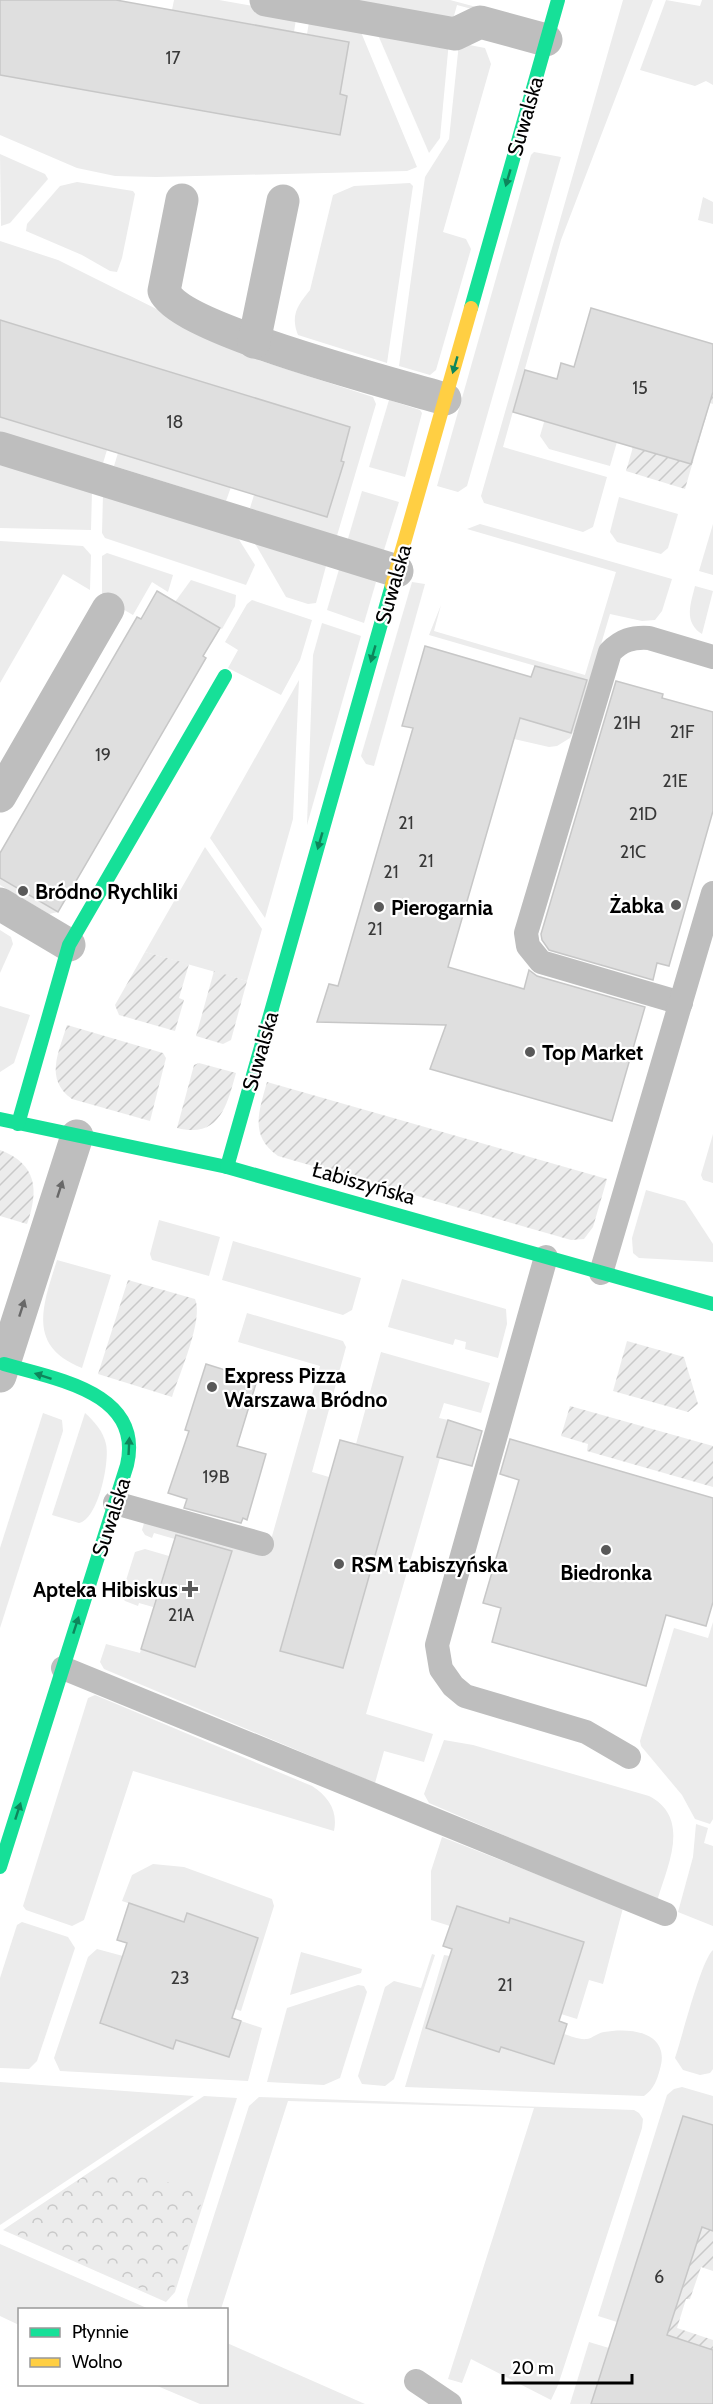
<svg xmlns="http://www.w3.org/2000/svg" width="713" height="2404" font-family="Cabin,sans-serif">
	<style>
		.grass { fill: #ececec }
		.park { fill: url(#park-crowns) }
		.garden { fill: url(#garden-furrows) }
		.building { fill: #dfdfdf; stroke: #c7c7c7; stroke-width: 1.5 }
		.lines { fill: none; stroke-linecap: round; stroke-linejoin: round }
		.lane { stroke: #bebebe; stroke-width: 24 }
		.street { stroke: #bebebe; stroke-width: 33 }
		.fast { stroke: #16e098; stroke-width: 14 }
		.slow { stroke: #ffcf43; stroke-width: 14 }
		.oneway { fill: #0d865b }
		.oneway2 { fill: #686868 }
		.poi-dot { fill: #595959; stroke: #fff; stroke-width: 2 }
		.labels { text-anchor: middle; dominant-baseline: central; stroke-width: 4.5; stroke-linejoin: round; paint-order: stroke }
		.number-label { font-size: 18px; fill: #383838 }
		.street-label { font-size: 21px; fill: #000; stroke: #fff }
		.poi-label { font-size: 21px; font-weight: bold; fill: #000; stroke: #fff; text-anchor: start }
	</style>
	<defs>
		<pattern id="park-crowns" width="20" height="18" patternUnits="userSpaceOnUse" patternTransform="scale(1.5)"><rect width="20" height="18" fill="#ececec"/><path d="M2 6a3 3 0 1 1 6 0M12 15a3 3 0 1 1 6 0" fill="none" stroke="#c9c9c9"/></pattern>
		<pattern id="garden-furrows" width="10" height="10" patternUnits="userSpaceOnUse" patternTransform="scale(1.5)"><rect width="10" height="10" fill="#ececec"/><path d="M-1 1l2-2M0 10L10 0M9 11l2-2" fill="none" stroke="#c9c9c9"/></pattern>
	</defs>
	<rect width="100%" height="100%" fill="#fff"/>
	<!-- grass -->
	<g class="grass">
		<path d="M174,0H219L293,13L296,19L294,32L172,10Z"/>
		<path d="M333,0H450L495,12L494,15L457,5L452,23Z"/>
		<path d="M623,0H653L561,240L503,447L607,477L593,527L583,532L484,503L481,496Z"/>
		<path d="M666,0L700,6L702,0H713V85L706,81L695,86L640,70Z"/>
		<path d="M309,22L358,25L417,167L407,171L156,177L115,176L77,168L0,135V75L339,135L347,96L340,94L349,42L307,34Z"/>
		<path d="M375,28L449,41L440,138L429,153Z"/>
		<path d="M459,43L485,48L491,64L443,232L466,239L471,249L436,370L430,375L399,366L400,359L425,177L449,139Z"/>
		<path d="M534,152L561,157L467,486L458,492L437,486L531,155Z"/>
		<path d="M0,154L45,174L48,179L10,223L1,226Z"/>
		<path d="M77,182L133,191L135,194L122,258L117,272L110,271L82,255L26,231L27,224L60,186Z"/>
		<path d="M410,183L413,186L387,363L298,335C290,315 298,305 310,290L333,195L354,186Z"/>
		<path d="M703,197L713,202V224L698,220Z"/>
		<path d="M0,241L58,260L261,361L373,397L376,404L336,539L250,508L254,495L327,517L344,462L341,461L350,427L0,320Z"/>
		<path d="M556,381L569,384L557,425L617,442L610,466L549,449L540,436Z"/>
		<path d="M389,400L420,410L422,413L405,477L369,467Z"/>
		<path d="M0,417L107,450L103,463L0,436Z"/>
		<path d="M118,453L231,487L226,501L114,466Z"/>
		<path d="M0,462L92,490L91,530L0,528Z"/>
		<path d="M362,491L399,502L384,550L347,542Z"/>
		<path d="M103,494L236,535L255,565L246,585L105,538L102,533Z"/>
		<path d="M619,497L678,514L668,548L661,554L617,542L610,532Z"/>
		<path d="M480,524L672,579L662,611L655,620L642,621L610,614L577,725L570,738L557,746L549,747L514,739L520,718L555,728L570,676L429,635L441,605L434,631L585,675L616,572L467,529Z"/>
		<path d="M713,524V575L699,571Z"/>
		<path d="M253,540L326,566L316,603L308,604L286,597Z"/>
		<path d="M0,541L83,546L91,555L90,590L63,574L0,683Z"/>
		<path d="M107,553L173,575L168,592L152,582L133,615L102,597V556Z"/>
		<path d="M340,566L376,582L364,623L327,610Z"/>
		<path d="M191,580L236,595L235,606L222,629L175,602Z"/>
		<path d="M412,582L425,584L374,766L366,764L361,756Z"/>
		<path d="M695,586L713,591L702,634C683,622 691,603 695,586Z"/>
		<path d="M252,600L312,620L300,660L281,695L228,668L238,650L225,642L247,604Z"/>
		<path d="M322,623L361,636L307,825L313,655Z"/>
		<path d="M299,680L293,819L265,918L210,838Z"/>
		<path d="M205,847L262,929L247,981L145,952Z"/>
		<path d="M0,878L58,912L49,914L0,885Z"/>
		<path d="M0,930L11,937L13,944L0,973Z"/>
		<path d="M0,1006L30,1015L14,1063L0,1072Z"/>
		<path d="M713,1134V1183L703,1180L701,1175Z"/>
		<path d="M646,1190L685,1201L713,1244V1262L639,1258L633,1253L632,1238Z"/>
		<path d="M159,1220L220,1237L209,1276L152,1260L150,1254Z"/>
		<path d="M233,1241L361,1278L352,1310L343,1315L222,1280Z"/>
		<path d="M57,1260L111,1275L82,1368C26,1346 43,1305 57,1260Z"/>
		<path d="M402,1279L506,1309L507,1324L498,1358L465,1349L466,1342L455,1339L453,1345L388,1327Z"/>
		<path d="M247,1313L343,1341L346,1347L312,1472L329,1477L281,1651L343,1668L403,1458L356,1444L381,1352L490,1383L481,1413L444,1403L439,1418L448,1420L437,1456L440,1458L366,1714L433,1734L424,1762L384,1751L375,1783L104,1669L100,1662L106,1644L140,1653L141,1649L195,1667L230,1555L154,1533L152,1538L145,1535L142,1530L145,1520L267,1554L320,1366L238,1342Z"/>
		<path d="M43,1413L62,1420L63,1431L0,1628V1548Z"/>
		<path d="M85,1413C94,1421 103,1431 106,1444C110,1462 98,1519 79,1523L52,1515Z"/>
		<path d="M145,1549L169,1556L153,1607L139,1603L138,1606L125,1601L121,1596L135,1552Z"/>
		<path d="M713,1622V1819L710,1824L695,1819L682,1795L641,1746L640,1741L674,1628L708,1638Z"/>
		<path d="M95,1695L312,1786C329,1797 338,1811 334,1831L133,1771L84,1920L72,1926L26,1910L23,1906L88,1698Z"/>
		<path d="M444,1740L473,1745L649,1796C692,1818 667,1867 657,1901L429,1803L424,1794Z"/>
		<path d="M696,1824L708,1828L704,1843L713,1846V1926L678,1912L693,1857Z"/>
		<path d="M442,1837L623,1908L603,1984L589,1980L577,2019L561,2014L583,1942L511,1918L509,1923L457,1906L450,1926L431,1920V1871Z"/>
		<path d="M153,1864L184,1867L272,1899L274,1906L241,2011L235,2009L257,1938L187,1914L184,1922L122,1901L132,1875Z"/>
		<path d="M22,1922L68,1937L75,1948L37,2061L29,2069L0,2068V1978L17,1925Z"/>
		<path d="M97,1949L123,1956L100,2024L173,2049L176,2040L229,2057L241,2021L262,2028L248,2081L60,2071L54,2058L88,1957Z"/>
		<path d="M713,1950V2069L710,2073L700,2075L683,2070L675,2058C682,2038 701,1960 713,1950Z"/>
		<path d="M301,1952L362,1969L361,1973L290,1995Z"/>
		<path d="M432,1954L435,1955L394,2079L385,2086L362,2084L358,2076L385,1987L394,1981L421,1988Z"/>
		<path d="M444,1955L450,1956L427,2029L499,2051L501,2047L554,2063L564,2034C571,2036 579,2040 587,2039C593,2038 597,2033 604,2032C630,2027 671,2032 660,2069C657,2080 654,2089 644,2096L405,2087Z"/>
		<path d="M358,1985L364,1986L367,1992L340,2078L324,2085L267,2082L287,2008Z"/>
		<path d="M0,2082L194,2096L0,2225Z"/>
		<path d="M682,2087L713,2096V2125L683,2116L617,2322L598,2316L667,2095L674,2089Z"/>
		<path d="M204,2096L237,2098L175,2292L166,2302L3,2230Z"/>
		<path d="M259,2097L634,2110L639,2113L643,2119L642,2128L558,2385L551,2400L471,2359L462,2383L448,2379L534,2108L288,2101L221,2309H188L187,2300L249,2106Z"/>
		<path d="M0,2244L149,2309L20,2310L19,2325L0,2316Z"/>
		<path d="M589,2342L609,2348L591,2404H570Z"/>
		<path d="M227,2343L365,2404H366H200L155,2385L226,2384Z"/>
	</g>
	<!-- park -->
	<path class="park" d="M95,2169L206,2189L173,2291L167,2300L5,2229Z"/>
	<!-- garden -->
	<g class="garden">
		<path d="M713,392V404L710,403L685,489L626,471L633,447L691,464Z"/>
		<path d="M145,952L189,964L179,998L184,1000L175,1031L119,1015L115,1005Z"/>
		<path d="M214,971L247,981L231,1040L223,1044L196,1036Z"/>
		<path d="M67,1025L163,1053L166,1058L150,1121L72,1099C44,1079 59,1052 67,1025Z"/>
		<path d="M199,1063L236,1073C227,1105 220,1139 177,1128L194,1065Z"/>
		<path d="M267,1082L607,1179L593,1227L584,1239L571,1240L278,1156C249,1136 259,1111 267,1082Z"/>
		<path d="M0,1150C37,1164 39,1190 27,1224L0,1216Z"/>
		<path d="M128,1280L195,1299C204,1319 179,1375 172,1397L98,1374Z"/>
		<path d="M627,1341L684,1357L698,1404L688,1412L613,1391Z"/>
		<path d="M570,1406L713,1446V1487L587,1451L588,1444L561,1436Z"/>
		<path d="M702,2227L713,2231V2271L701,2267L690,2299H686L677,2328L713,2340V2350L667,2335Z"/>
	</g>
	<!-- building -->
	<g class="building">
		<path d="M0,0H116L349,42L340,94L347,96L340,135L0,75Z"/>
		<path d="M591,308L713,344V392L691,464L513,412L525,370L557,379L561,363L574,367Z"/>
		<path d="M0,320L350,427L341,461L344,462L327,517L0,417Z"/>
		<path d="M157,591L220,628L203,656L206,658L58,912L0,878V853L137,617L141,619Z"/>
		<path d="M425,646L531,677L535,666L587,680L571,733L520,718L448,967L524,989L529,970L537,976L645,1007L612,1121L430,1069L446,1025L317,1022L329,984L338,986L413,728L402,726Z"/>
		<path d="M616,681L663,694L662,698L713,712V811L669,966L657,963L653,980L549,950L542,940L541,934Z"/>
		<path d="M206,1364L257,1380L237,1446L266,1454L247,1520L243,1518L241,1523L184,1508L187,1499L168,1493L189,1431L185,1430Z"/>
		<path d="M448,1420L482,1431L472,1466L437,1457Z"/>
		<path d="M510,1439L713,1498V1602L706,1626L666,1615L646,1686L492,1642L501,1608L483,1603L519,1480L500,1474Z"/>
		<path d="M340,1440L403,1457L343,1668L280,1651Z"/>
		<path d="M176,1535L232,1551L195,1667L141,1649Z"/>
		<path d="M129,1903L184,1922L187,1913L258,1938L232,2018L241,2021L229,2057L176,2040L173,2049L100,2023L127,1943L117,1940Z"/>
		<path d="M457,1906L509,1923L510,1918L584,1942L559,2021L567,2024L554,2064L501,2047L499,2052L426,2028L452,1949L443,1946Z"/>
		<path d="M683,2116L713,2125V2231L702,2227L667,2335L713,2350V2404H591Z"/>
	</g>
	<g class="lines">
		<!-- lane -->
		<g class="lane">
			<path d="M681,1003L541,962L528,946L526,933L610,652C622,640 632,637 649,638L713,657"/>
			<path d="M546,1257L440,1634L437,1645L441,1669L453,1686L465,1696L586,1732L629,1757"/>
			<path d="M601,1273L713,893"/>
			<path d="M115,1503L262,1544"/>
			<path d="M63,1668L665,1914"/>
			<path d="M416,2381L450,2404"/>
		</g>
		<!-- street -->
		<g class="street">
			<path d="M266,0L455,34L480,22L546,40"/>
			<path d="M182,200L164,291C180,330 399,385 445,399"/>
			<path d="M254,342L283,201"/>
			<path d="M0,448L397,571"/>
			<path d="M0,796L108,609"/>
			<path d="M0,904L69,945"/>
			<path d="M0,1376L77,1136"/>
		</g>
		<!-- fast -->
		<g class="fast">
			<path d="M471,308L558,0"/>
			<path d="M0,1119L227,1167L713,1304"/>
			<path d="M18,1124L69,945L225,676"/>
			<path d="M227,1167L392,585"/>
			<path d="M0,1867L127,1465C144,1392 55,1379 4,1364"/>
		</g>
		<!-- slow -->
		<path class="slow" d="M392,585L471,308"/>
	</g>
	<!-- one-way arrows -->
	<defs><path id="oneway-solid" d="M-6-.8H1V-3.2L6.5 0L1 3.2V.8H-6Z" transform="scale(1.5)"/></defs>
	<g class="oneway">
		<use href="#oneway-solid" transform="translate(508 178) rotate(106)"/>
		<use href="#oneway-solid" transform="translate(455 365) rotate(106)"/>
		<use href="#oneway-solid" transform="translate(373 654) rotate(106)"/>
		<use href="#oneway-solid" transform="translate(320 841) rotate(106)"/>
		<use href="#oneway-solid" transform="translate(43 1376) rotate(-162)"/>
		<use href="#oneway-solid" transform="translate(129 1446) rotate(-87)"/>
		<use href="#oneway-solid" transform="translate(76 1625) rotate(-72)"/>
		<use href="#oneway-solid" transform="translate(18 1811) rotate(-72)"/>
	</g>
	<g class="oneway2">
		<use href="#oneway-solid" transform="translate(60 1189) rotate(-72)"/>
		<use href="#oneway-solid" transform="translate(22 1308) rotate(-72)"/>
	</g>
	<!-- markers -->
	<g class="poi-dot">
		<circle cx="23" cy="891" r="6"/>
		<circle cx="676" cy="905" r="6"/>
		<circle cx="379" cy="907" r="6"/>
		<circle cx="530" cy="1052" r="6"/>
		<circle cx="212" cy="1387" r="6"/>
		<circle cx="606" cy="1550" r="6"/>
		<circle cx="339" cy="1564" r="6"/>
		<path d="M187 1580h6v6h6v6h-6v6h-6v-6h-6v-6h6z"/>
	</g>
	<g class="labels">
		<!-- number labels -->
		<g class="number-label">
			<text x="173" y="58">17</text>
			<text x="640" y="388">15</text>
			<text x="175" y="422">18</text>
			<text x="627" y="723">21H</text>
			<text x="682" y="732">21F</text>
			<text x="103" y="755">19</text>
			<text x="675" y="781">21E</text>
			<text x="643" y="814">21D</text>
			<text x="406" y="823">21</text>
			<text x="633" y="852">21C</text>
			<text x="426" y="861">21</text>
			<text x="391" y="872">21</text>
			<text x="375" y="929">21</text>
			<text x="216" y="1477">19B</text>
			<text x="181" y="1615">21A</text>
			<text x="180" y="1978">23</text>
			<text x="505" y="1985">21</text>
			<text x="659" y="2277">6</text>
		</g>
		<!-- street labels -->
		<g class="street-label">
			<text transform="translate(525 116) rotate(-74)">Suwalska</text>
			<text transform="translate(393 584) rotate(-74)">Suwalska</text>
			<text transform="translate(260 1051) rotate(-74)">Suwalska</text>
			<text transform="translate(364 1183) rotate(16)">Łabiszyńska</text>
			<text transform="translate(111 1517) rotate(-72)">Suwalska</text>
		</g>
		<!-- poi labels -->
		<g class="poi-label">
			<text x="35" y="891">Bródno Rychliki</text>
			<text x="664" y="905" text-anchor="end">Żabka</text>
			<text x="391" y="907">Pierogarnia</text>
			<text x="542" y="1052">Top Market</text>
			<text x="224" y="1375">Express Pizza<tspan x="224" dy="24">Warszawa Bródno</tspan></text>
			<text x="351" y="1564">RSM Łabiszyńska</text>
			<text x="606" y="1572" text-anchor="middle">Biedronka</text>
			<text x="178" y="1589" text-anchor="end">Apteka Hibiskus</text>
		</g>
	</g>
	<!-- legend -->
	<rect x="18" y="2308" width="210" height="78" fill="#ffffff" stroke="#999999" stroke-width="1.5"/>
	<rect x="30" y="2328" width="30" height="9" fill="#16e098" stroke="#999999" stroke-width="1.5"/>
	<text x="72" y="2338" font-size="18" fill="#000000">Płynnie</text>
	<rect x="30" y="2358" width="30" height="9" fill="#ffcf43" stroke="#999999" stroke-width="1.5"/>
	<text x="72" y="2368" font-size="18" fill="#000000">Wolno</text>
	<!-- scale -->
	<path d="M503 2374v9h129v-9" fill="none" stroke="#000000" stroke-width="3"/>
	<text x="512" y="2374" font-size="18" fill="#000000" stroke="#ffffff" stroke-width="4.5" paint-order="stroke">20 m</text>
</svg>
